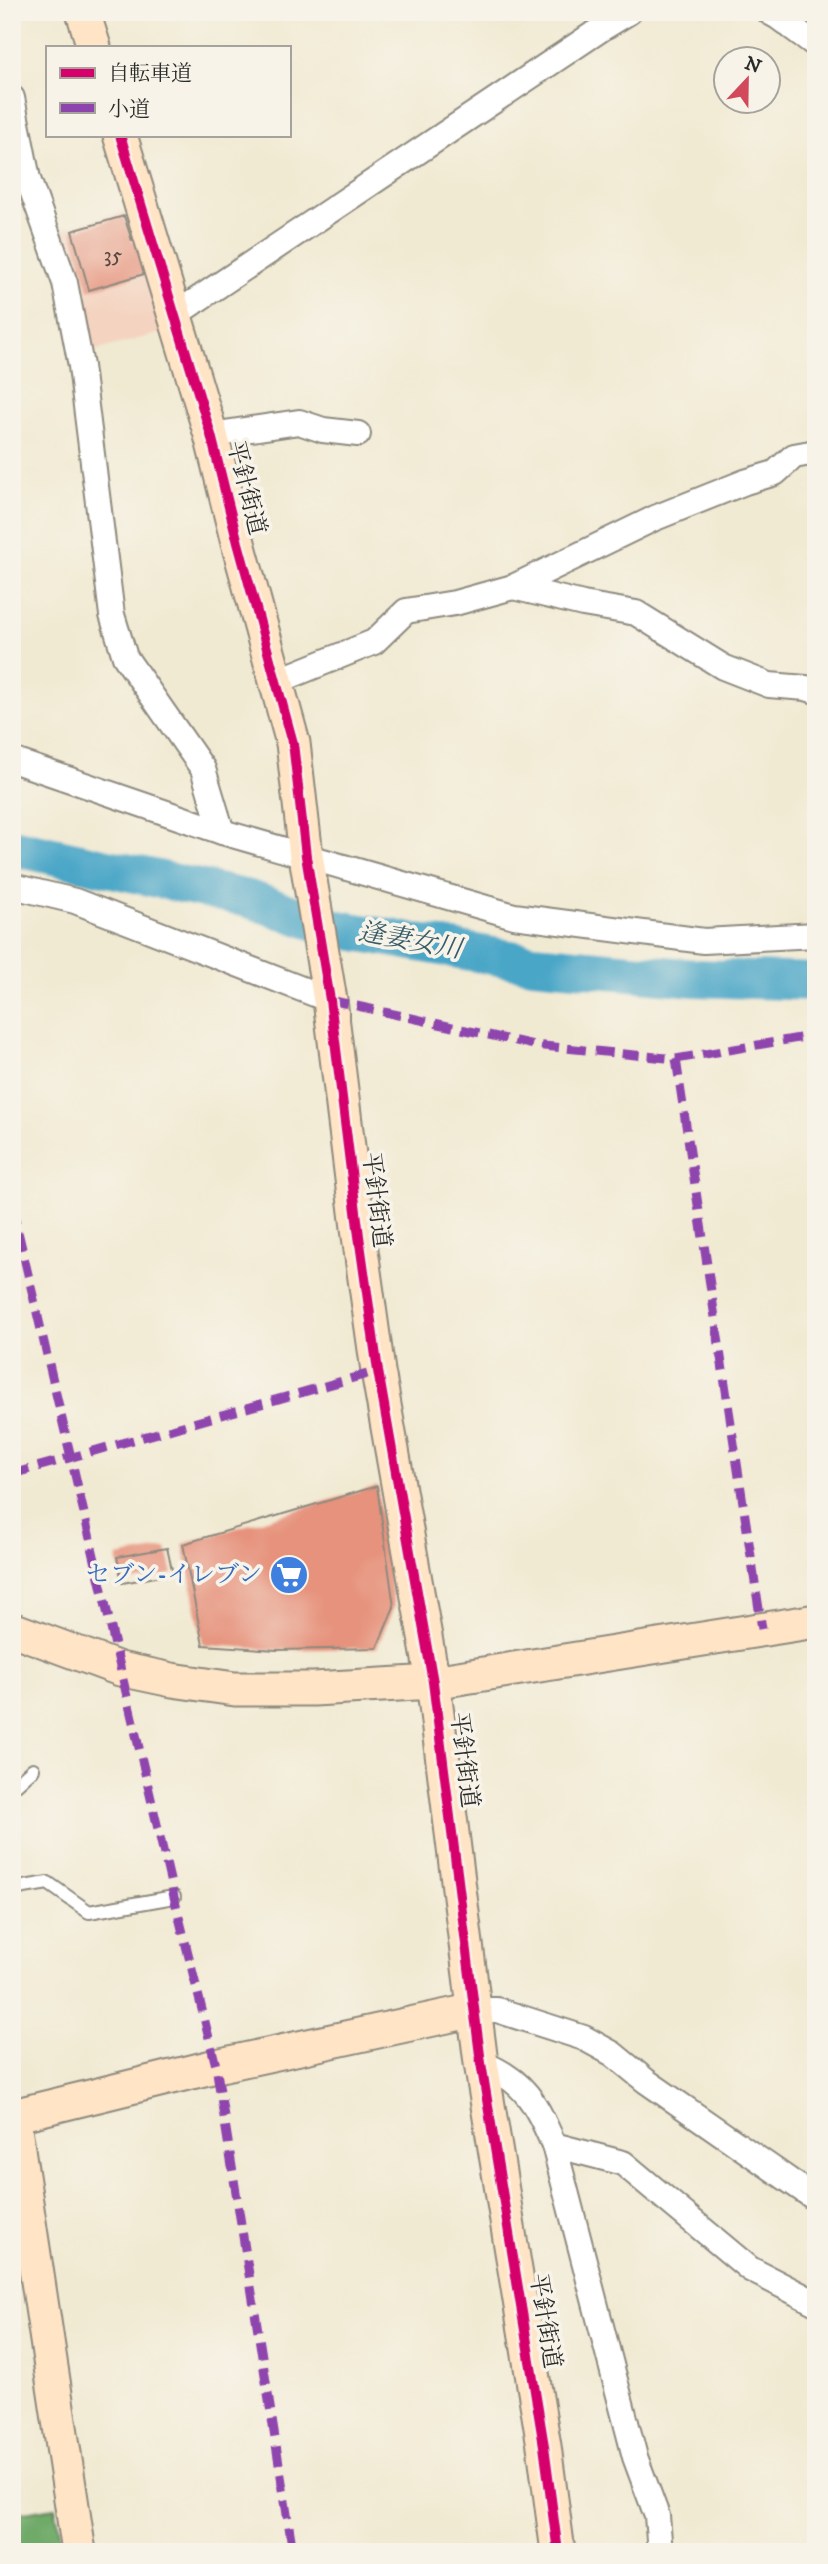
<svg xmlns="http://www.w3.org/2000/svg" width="828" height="2564" font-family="'IM FELL DW Pica','Noto Serif JP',serif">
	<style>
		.built { fill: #f4d3c0 }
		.forest { fill: #6faa69; stroke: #4d6a4a; stroke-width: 2 }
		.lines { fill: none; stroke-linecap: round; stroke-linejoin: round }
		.river { stroke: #48a6c7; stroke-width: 38 }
		.building { fill: #e6927b }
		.lane-casing { stroke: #8e8a7f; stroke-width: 16 }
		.street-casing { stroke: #8e8a7f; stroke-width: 28 }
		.secondary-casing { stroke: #8e8a7f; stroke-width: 37 }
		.lane { stroke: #fff; stroke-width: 12 }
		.street { stroke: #fff; stroke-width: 24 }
		.secondary { stroke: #ffe4c6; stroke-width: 33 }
		.quiet { stroke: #8e44ad; stroke-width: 9; stroke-dasharray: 18 9; stroke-linecap: butt }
		.cycleway-casing { stroke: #f7f3e8; stroke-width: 15 }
		.cycleway { stroke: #d6006c; stroke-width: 10 }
		.labels { text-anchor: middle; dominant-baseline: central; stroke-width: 7; stroke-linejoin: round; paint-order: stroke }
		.number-label { font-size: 21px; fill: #5a453f }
		.street-label { font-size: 24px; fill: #2b2b2b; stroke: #f7f3e8 }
		.shop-label { font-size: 24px; fill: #366cbe; stroke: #f7f3e8; text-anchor: end }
		.water-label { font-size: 26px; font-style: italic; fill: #375c69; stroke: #f7f3e8 }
	</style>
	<rect width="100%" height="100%" fill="#f7f3e8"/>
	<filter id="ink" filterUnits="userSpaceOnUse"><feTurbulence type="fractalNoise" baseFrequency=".0143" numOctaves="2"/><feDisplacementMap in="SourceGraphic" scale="14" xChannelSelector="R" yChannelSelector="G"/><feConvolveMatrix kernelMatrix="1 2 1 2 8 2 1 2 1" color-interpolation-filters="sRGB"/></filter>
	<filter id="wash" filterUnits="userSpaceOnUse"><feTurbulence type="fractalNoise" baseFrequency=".00686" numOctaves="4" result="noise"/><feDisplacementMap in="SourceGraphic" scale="28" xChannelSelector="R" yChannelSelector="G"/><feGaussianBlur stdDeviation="1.57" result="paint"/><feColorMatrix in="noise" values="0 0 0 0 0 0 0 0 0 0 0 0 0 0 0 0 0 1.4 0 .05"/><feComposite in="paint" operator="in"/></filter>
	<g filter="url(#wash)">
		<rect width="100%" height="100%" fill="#f1ead3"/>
		<!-- built -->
		<path class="built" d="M136,208L176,329L86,353L56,231Z"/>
		<!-- forest -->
		<path class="forest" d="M55,2507L64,2552H12V2514Z"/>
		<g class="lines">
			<!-- river -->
			<path class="river" d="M12,847L249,899L333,928L533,963L695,978L816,982"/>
		</g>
		<g id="blocks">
			<!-- building -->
			<g class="building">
				<path d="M124,216L132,241L142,240L151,272L89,290L72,231Z"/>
				<path d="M377,1486L394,1607L377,1648L277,1650L203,1645L183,1544Z"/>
				<path d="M167,1548L173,1574L122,1583L117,1557Z"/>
			</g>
		</g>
	</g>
	<g filter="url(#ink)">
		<use href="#blocks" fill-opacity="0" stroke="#8e8a7f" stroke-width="2"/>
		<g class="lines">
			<defs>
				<g id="lane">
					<path d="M12,1788L33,1769"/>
					<path d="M12,1889L48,1883L89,1912L174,1897"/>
				</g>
				<g id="street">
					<path d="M769,12L778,17L816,45"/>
					<path d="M12,98L28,179L65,283L81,366L112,615L125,657L203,769L222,832"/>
					<path d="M176,314L601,29L629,12"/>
					<path d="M211,435L299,422L323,430L358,434"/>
					<path d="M513,587L583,604L636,613L723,667L769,685L806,688L816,691"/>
					<path d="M275,682L374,642L406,611L455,603L513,587L655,518L745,482L775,473L794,456L816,452"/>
					<path d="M12,760L222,832L514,916L704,941L816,935"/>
					<path d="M12,886L75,901L330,1000"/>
					<path d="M475,2010H497L584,2038L613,2054L646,2081L816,2199"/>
					<path d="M481,2063C525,2080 536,2104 554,2145L635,2457L657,2516L660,2552"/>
					<path d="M554,2145L623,2163L750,2269L816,2303"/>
				</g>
				<g id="secondary">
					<path d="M83,12L94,47"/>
					<path d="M120,135L211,435L238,543L293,743L306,856L330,1000L359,1236L378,1371L433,1682L481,2063L544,2446L558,2552"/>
					<path d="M12,1629L120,1669L172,1680L235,1689H314L433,1682L816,1621"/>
					<path d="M79,2552L13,2116L216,2066L475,2010"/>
				</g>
			</defs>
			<!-- lane casing -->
			<use href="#lane" class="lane-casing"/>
			<!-- street casing -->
			<use href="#street" class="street-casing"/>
			<!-- secondary casing -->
			<use href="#secondary" class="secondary-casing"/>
			<!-- lane -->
			<use href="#lane" class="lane"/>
			<!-- street -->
			<use href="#street" class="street"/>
			<!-- secondary -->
			<use href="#secondary" class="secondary"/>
			<!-- quiet -->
			<g class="quiet">
				<path d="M330,1000L534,1045L676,1059L816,1035"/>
				<path d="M676,1059L762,1629"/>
				<path d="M12,1206L174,1897L216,2066L293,2552"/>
				<path d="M12,1474L378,1371"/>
			</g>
			<defs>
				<path id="cycleway" d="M120,135L211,435L238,543L293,743L306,856L330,1000L359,1236L378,1371L433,1682L481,2063L544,2446L558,2552"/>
			</defs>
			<!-- cycleway casing -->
			<use href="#cycleway" class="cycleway-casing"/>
			<!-- cycleway -->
			<use href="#cycleway" class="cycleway"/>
		</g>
	</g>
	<!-- icons -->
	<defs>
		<symbol id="supermarket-disc" viewBox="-11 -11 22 22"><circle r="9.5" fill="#3f7fe0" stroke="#f7f3e8"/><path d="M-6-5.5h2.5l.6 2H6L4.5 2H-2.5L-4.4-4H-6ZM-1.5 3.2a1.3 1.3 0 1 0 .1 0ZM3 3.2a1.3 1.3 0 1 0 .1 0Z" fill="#fff"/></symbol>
	</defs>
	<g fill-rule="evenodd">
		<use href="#supermarket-disc" x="267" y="1553" width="44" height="44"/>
	</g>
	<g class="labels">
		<!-- number labels -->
		<g class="number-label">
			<text x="113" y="256">35</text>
		</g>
		<!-- street labels -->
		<g class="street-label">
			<text transform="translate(246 488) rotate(76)">平針街道</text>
			<text transform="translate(376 1200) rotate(83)">平針街道</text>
			<text transform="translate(464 1760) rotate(83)">平針街道</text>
			<text transform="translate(545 2321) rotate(81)">平針街道</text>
		</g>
		<!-- shop labels -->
		<g class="shop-label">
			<text x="262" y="1575">セブン-イレブン</text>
		</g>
		<!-- water labels -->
		<g class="water-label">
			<text transform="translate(410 941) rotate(10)">逢妻女川</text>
		</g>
	</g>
	<!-- margin -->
	<rect width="828" height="2564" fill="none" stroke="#f7f3e8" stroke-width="42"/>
	<!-- legend -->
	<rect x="46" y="46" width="245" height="91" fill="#f7f3e8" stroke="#a5a39c" stroke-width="2"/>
	<rect x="60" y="68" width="35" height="10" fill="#d6006c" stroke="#a5a39c" stroke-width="2"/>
	<text x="108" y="80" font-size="21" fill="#2b2b2b">自転車道</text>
	<rect x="60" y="103" width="35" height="10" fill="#8e44ad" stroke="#a5a39c" stroke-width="2"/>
	<text x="108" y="116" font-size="21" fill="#2b2b2b">小道</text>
	<!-- north arrow -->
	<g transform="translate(747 80) rotate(22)"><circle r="33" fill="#f7f3e8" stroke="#a5a39c" stroke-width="2"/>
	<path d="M0-5L12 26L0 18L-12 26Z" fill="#d1495b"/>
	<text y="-10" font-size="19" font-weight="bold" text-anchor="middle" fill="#2b2b2b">N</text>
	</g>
</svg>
